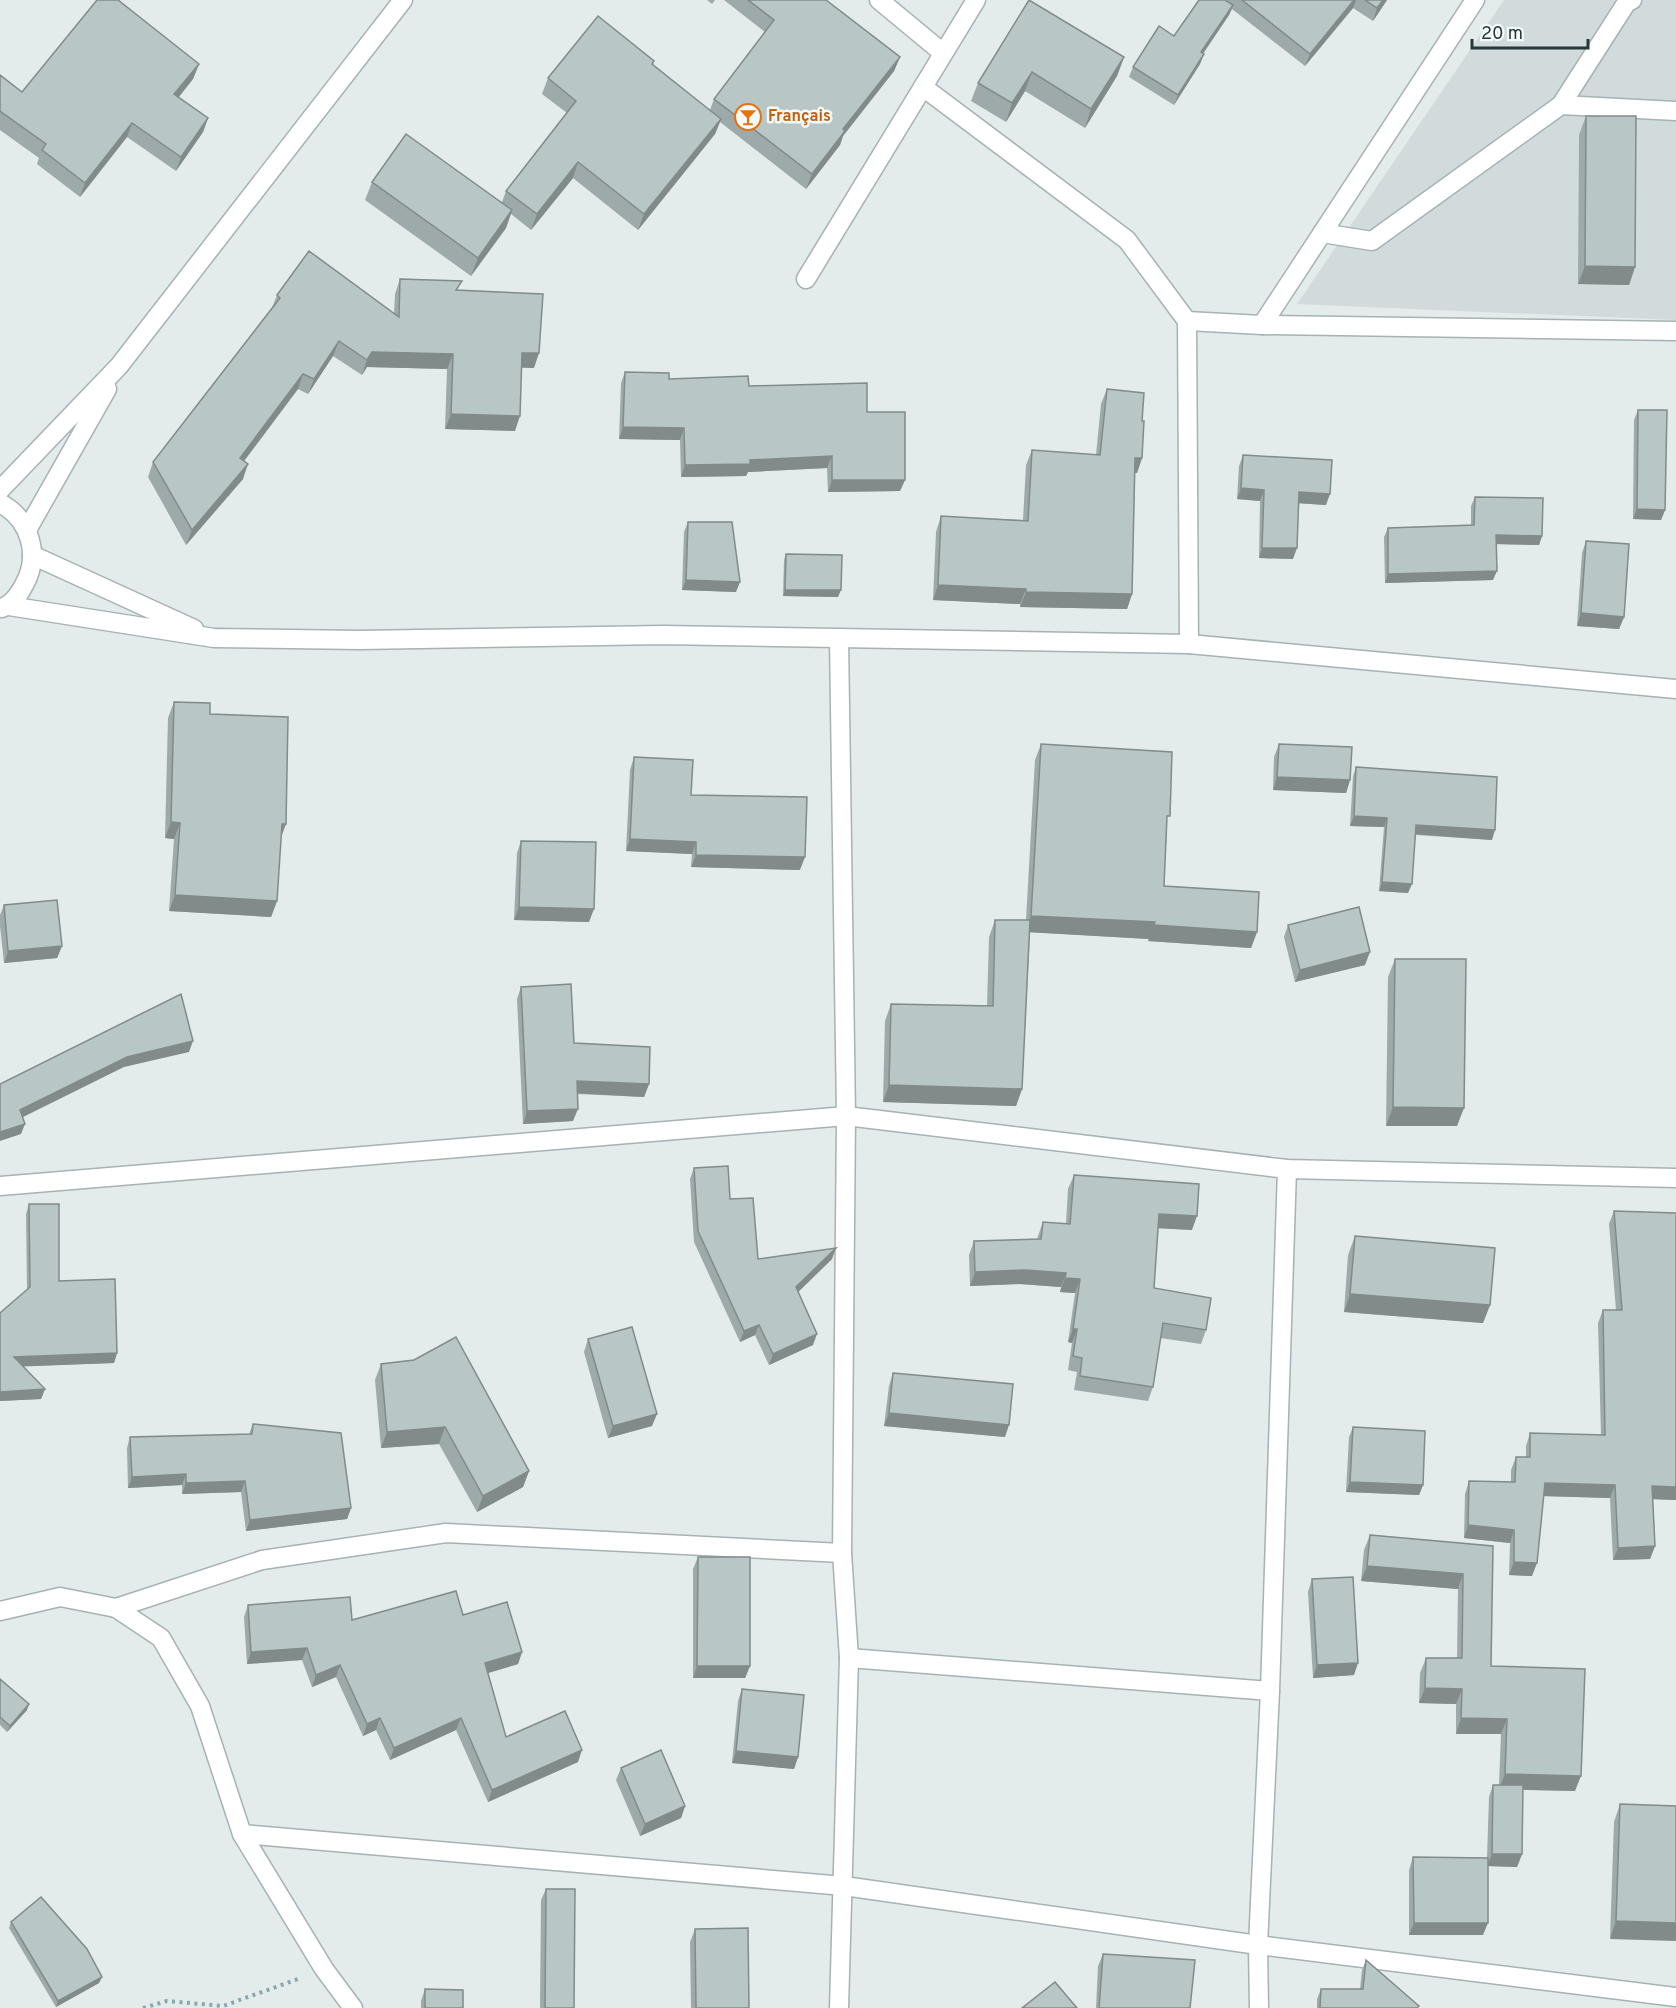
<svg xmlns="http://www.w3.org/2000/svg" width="1676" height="2008" font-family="Overpass,sans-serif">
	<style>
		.built { fill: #d1dbdb }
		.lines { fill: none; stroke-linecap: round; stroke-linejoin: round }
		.lane-casing { stroke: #a6b2b3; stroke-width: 21 }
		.street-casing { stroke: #a6b2b3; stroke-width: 21 }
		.path { stroke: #85a9ad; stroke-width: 4; stroke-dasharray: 3 4.5; stroke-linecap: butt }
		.lane { stroke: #fff; stroke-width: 18 }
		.street { stroke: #fff; stroke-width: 18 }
		.wall { fill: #9eaaa9 }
		.shaded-wall { fill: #818b8a }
		.building { fill: #b8c6c5; stroke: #818b8a; stroke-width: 1.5 }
		.labels { text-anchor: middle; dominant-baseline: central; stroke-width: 5; stroke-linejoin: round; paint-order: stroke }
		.food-label { font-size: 16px; font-weight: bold; fill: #c56008; stroke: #f3f8f8; text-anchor: start }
	</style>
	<rect width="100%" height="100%" fill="#e3ebeb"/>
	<!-- built -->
	<path class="built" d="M1504,0H1676V320L1297,304Z"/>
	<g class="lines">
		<defs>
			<g id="lane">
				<path d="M1561,105L1676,111"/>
				<path d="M1322,233L1372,241L1561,105L1627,2L1632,0"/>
			</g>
			<g id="street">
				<path d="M879,0L943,53"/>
				<path d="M923,87L1127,240L1187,321L1189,644"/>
				<path d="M806,279L976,0"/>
				<path d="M1187,321L1262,325L1676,331"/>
				<path d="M1262,325L1475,0"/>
				<path d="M0,490L119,366L403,0"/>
				<path d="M0,503C30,519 41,555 24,585C19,595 12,604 2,608"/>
				<path d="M27,530L107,389"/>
				<path d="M32,555L194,629"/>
				<path d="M9,606L214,638L360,640L663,635L1189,644L1676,689"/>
				<path d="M0,1186L846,1116L1287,1169L1676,1178"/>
				<path d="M116,1608L161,1638L200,1706L242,1834L324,1969L353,2008"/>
				<path d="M0,1611L60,1597L116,1608L262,1560L446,1533L842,1553"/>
				<path d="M849,1658L1270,1691L1258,1945L1259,2008"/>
				<path d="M1270,1691L1287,1169"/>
				<path d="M242,1834L844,1886L1258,1945L1676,1997"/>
				<path d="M839,2008L849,1658L842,1553L846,1116L839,639"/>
			</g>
		</defs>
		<!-- lane casing -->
		<use href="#lane" class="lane-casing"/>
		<!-- street casing -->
		<use href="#street" class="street-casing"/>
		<!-- path -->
		<path class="path" d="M143,2008L167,2001L223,2006L298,1979"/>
		<!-- lane -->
		<use href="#lane" class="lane"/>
		<!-- street -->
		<use href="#street" class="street"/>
	</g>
	<!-- wall -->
	<g class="wall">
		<path d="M707,0H715L712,4Z"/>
		<path d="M724,0H826L900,57L894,71L843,136L840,145L806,189L720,122L715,134L638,230L573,178L531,230L511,214L506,228L471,276L365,200L372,182L502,202L506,191L567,113L542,94L548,78L654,61L653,65L710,110L714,99L765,32Z"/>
		<path d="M1029,0L1124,57L1117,76L1085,128L1025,91L1006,122L971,101L978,83Z"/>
		<path d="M1199,0H1387L1373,21L1353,8L1305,66L1232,9L1229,15L1203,54L1200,64L1174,105L1129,77L1133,67L1174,36Z"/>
		<path d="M199,64L193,79L179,97L208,118L203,132L176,171L127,137L80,197L37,164L39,158L0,130V75L22,92Z"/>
		<path d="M1586,116L1635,267L1629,285L1578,284L1579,135Z"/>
		<path d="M400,279L459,290L534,368H522L515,431L445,429L447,369L367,367L362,375L333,356L308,394L298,389L244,461L243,479L186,545L148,477L153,462L272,308L277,295L394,314L395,294Z"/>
		<path d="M625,372L669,379L749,386L867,412L905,480L900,491L828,492L827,468L748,472L746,476L681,477L680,440L619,439L621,383Z"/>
		<path d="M1107,389L1142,421V458L1137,473H1135L1132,594L1127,609L1020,607V604L933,600L936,532L941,516L1023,520L1026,465L1032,450L1096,455L1101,404Z"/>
		<path d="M1638,410L1665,510L1661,520L1633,519L1634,420Z"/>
		<path d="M1243,455L1326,505L1298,503L1293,559L1259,558L1260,501L1237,499L1239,466Z"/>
		<path d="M1475,497L1542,536L1539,545L1496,544L1493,580L1385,583L1384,537L1388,528L1471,525V506Z"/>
		<path d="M688,522L736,592L682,590L684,532Z"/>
		<path d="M1586,541L1624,617L1619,629L1577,626L1582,553Z"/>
		<path d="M786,554L838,597L783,596L784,560Z"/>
		<path d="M174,702L210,714L277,901L271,917L169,911L174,839L165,838L168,718Z"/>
		<path d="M1041,744L1167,826L1164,886L1257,932L1251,948L1148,941L1149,939L1030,932L1022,1089L1016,1106L883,1102L885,1021L891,1004L987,1006L989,937L995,920H1026L1035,760Z"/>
		<path d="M1279,744L1350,780L1346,793L1273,790L1274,757Z"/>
		<path d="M634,757L691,795L800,870L691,867L692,854L626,851L630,770Z"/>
		<path d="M1356,767L1492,840L1416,835L1408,893L1379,891L1384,827L1350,826L1353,776Z"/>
		<path d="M521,841L589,922L514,920L517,853Z"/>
		<path d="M4,905L62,946L57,958L4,963L0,926V915Z"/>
		<path d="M1288,925L1365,965L1295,982L1284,937Z"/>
		<path d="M1395,959L1457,1126H1386L1388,977Z"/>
		<path d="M521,987L574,1043L649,1084L644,1097L577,1094L573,1121L523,1124L517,999Z"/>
		<path d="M694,1168L730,1199L758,1259H832L798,1292L813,1345L769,1365L755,1335L740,1342L694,1242L690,1179Z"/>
		<path d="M1074,1175L1192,1230L1158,1228L1154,1288L1206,1330L1201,1344L1160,1338L1153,1387L1148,1401L1074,1390L1077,1372L1068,1370L1072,1343L1068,1342L1075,1293L1060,1292L1061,1287L1020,1284L970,1286L969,1255L974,1241L1037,1239L1038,1236L1043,1222L1066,1224L1068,1189Z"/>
		<path d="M29,1204L59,1281L117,1353L114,1363L23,1366L45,1389L41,1399L0,1401V1313L27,1290L26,1214Z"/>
		<path d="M1614,1211L1676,1213V1500L1653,1499L1655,1546L1650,1559L1613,1560L1610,1498L1544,1496L1532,1576L1509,1575L1510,1543L1464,1538L1465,1494L1469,1481L1511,1482V1470L1516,1457H1526V1446L1530,1433L1601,1435L1598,1323L1603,1310H1616L1609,1224Z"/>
		<path d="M1355,1236L1490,1305L1483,1323L1344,1312L1348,1255Z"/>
		<path d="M588,1339L652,1426L608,1438L584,1352Z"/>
		<path d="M381,1364L529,1471L523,1487L477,1512L439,1444L381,1448L375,1380Z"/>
		<path d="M893,1373L1005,1437L884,1426L889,1386Z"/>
		<path d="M253,1424L351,1508L347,1519L246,1531L241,1492L182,1494V1485L128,1488L127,1448L130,1437L249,1434Z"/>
		<path d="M1353,1427L1423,1485L1419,1495L1346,1492L1349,1437Z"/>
		<path d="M1370,1535L1493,1546L1491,1666L1575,1791L1523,1790L1522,1854L1517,1867L1488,1866L1483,1935H1409V1870L1413,1857L1487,1858L1489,1797L1493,1785H1499L1501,1734H1456V1704L1419,1703L1420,1673L1426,1658H1457L1458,1589L1361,1581L1364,1550Z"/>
		<path d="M698,1557L750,1666L745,1678H693V1569Z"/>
		<path d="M1312,1579L1354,1675L1313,1678L1308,1592Z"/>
		<path d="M248,1605L352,1620L463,1615L522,1652L518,1664L488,1673L506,1737L578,1762L488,1802L456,1730L390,1760L376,1730L363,1736L336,1677L312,1687L302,1660L247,1664L244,1617Z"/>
		<path d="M0,1679L27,1710L7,1732L0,1725Z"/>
		<path d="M742,1689L798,1757L794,1769L732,1763L738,1701Z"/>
		<path d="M621,1768L685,1806L681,1818L640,1836L616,1780Z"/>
		<path d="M1620,1804L1676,1806L1610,1939L1614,1822Z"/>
		<path d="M546,1889L574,2008H540L541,1900Z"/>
		<path d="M11,1922L102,1977L99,1983L56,2007L9,1928Z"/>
		<path d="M695,1929L749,2008H691L690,1942Z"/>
		<path d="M1103,1954L1190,2008H1096L1098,1966Z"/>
		<path d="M1366,1960L1418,2008H1317V1999L1321,1989H1360L1362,1970Z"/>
		<path d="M425,1989L463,2008H421V2001Z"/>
	</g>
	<!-- shaded-wall -->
	<g class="shaded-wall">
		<path d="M1354,0H1356L1353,8L1305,66L1310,54Z"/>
		<path d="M1383,0H1387L1373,21L1377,8Z"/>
		<path d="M1233,5L1229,15L1197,62L1201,52Z"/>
		<path d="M1204,54L1200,64L1174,105L1178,95Z"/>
		<path d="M900,57L894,71L843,136L840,145L806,189L812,174L843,129Z"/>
		<path d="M1124,57L1117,76L1085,128L1091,109Z"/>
		<path d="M199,64L193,79L169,109L174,94Z"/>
		<path d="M1032,72L1025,91L1006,122L1012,103Z"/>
		<path d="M208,118L203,132L176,171L181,157Z"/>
		<path d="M721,119L715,134L638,230L644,214Z"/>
		<path d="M132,123L127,137L80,197L85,183Z"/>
		<path d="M578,162L573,178L531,230L537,214Z"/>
		<path d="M512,210L506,228L471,276L478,258Z"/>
		<path d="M1585,266L1635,267L1629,285L1578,284Z"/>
		<path d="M339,341L333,356L308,394L314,379Z"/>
		<path d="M372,352L453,354L447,369L367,367L362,375L367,360Z"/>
		<path d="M522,353H539L534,368L517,367Z"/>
		<path d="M303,374L298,389L235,473L240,458Z"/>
		<path d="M451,414L520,416L515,431L445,429Z"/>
		<path d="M623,427L684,428L680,440L619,439Z"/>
		<path d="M832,456L827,468L748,472L746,476L681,477L685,465L750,460Z"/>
		<path d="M1135,458H1142L1137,473H1130Z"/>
		<path d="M248,464L243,479L186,545L192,530Z"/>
		<path d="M832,480H905L900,491L828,492Z"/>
		<path d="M1241,488L1264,490L1260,501L1237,499Z"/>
		<path d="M1299,492L1330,494L1326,505L1295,503Z"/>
		<path d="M1637,509L1665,510L1661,520L1633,519Z"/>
		<path d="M1496,535L1542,536L1539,545L1493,544Z"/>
		<path d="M1262,548H1297L1293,559L1259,558Z"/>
		<path d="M1497,571L1493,580L1385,583L1388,574Z"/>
		<path d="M686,580L740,582L736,592L682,590Z"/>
		<path d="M938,585L1026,589L1020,604L933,600Z"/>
		<path d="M785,590H841L838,597L783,596Z"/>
		<path d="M1026,592L1132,594L1127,609L1020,607Z"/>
		<path d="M1581,613L1624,617L1619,629L1577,626Z"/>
		<path d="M1277,777L1350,780L1346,793L1273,790Z"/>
		<path d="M1354,816L1387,818L1384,827L1350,826Z"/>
		<path d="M171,822L180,823L174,839L165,838Z"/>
		<path d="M282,824H286L280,840Z"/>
		<path d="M1416,825L1495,830L1492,840L1413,834Z"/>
		<path d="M630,839L696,842L692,854L626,851Z"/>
		<path d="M696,855L805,857L800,870L691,867Z"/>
		<path d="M1382,882L1412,884L1408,893L1379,891Z"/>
		<path d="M175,895L277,901L271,917L169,911Z"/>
		<path d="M519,907L594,909L589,922L514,920Z"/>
		<path d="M1031,916L1155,922L1149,939L1025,932Z"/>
		<path d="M1154,925L1257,932L1251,948L1148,941Z"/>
		<path d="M62,946L57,958L4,963L8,951Z"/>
		<path d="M1370,952L1365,965L1295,982L1300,970Z"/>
		<path d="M193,1041L189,1052L124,1067L17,1120L20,1110L127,1057Z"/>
		<path d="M577,1081L649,1084L644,1097L572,1093Z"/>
		<path d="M889,1085L1022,1089L1016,1106L883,1102Z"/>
		<path d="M1393,1107L1464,1108L1457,1126H1386Z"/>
		<path d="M578,1109L573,1121L523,1124L527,1111Z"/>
		<path d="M25,1124L21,1134L0,1141V1132Z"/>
		<path d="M1159,1214L1197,1216L1192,1230L1154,1228Z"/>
		<path d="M836,1248L832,1259L792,1298L796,1287Z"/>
		<path d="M1025,1270L1066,1273L1061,1287L1020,1284L970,1286L975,1272Z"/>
		<path d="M1065,1278L1080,1279L1075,1293L1060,1292Z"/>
		<path d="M1350,1294L1490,1305L1483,1323L1344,1312Z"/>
		<path d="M759,1325L755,1335L740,1342L744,1331Z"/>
		<path d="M1073,1329H1077L1072,1343L1068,1342Z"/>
		<path d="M817,1334L813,1345L769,1365L773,1354Z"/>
		<path d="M117,1353L114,1363L11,1367L14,1357Z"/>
		<path d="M45,1389L41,1399L0,1401V1392Z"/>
		<path d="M889,1413L1009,1425L1005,1437L884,1426Z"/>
		<path d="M657,1414L652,1426L608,1438L613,1426Z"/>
		<path d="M445,1427L439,1444L381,1448L387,1432Z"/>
		<path d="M529,1471L523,1487L477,1512L483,1496Z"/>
		<path d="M186,1474L182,1485L128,1488L132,1477Z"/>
		<path d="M245,1481L241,1492L182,1494L186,1483Z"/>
		<path d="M1350,1482L1423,1485L1419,1495L1346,1492Z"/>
		<path d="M1545,1483L1615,1485L1610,1498L1540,1496Z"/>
		<path d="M1652,1486L1676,1487V1500L1648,1499Z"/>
		<path d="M351,1508L347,1519L246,1531L250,1520Z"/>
		<path d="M1468,1525L1514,1530L1510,1543L1464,1538Z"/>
		<path d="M1655,1546L1650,1559L1613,1560L1618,1548Z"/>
		<path d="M1514,1562L1537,1563L1532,1576L1509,1575Z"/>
		<path d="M1367,1566L1463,1574L1458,1589L1361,1581Z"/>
		<path d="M307,1648L302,1660L247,1664L251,1652Z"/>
		<path d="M522,1652L518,1664L481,1675L485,1663Z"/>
		<path d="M1358,1663L1354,1675L1313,1678L1317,1665Z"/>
		<path d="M340,1665L336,1677L312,1687L316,1675Z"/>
		<path d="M697,1666H750L745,1678H693Z"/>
		<path d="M1425,1688L1462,1689L1456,1704L1419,1703Z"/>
		<path d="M29,1704L27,1710L7,1732L10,1726Z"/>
		<path d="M380,1718L376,1730L363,1736L367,1724Z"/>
		<path d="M461,1718L456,1730L390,1760L394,1748Z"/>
		<path d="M1461,1718L1507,1719L1501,1734H1456Z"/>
		<path d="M582,1750L578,1762L488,1802L492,1790Z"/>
		<path d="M736,1751L798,1757L794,1769L732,1763Z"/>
		<path d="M1505,1774L1581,1776L1575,1791L1499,1789Z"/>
		<path d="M685,1806L681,1818L640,1836L645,1824Z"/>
		<path d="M1492,1854H1522L1517,1867L1487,1866Z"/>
		<path d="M1616,1921L1676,1923V1941L1610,1939Z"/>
		<path d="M1414,1923H1488L1483,1935H1409Z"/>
		<path d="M102,1977L99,1983L56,2007L58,2001Z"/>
	</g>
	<!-- building -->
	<g class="building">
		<path d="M97,0H118L199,64L174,94L208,118L181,157L132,123L85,183L42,150L46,144L0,111V75L22,92Z"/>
		<path d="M748,0H826L900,57L843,129L845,131L812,174L714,99L774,20Z"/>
		<path d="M1029,0L1124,57L1091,109L1032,72L1012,103L978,83Z"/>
		<path d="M1199,0H1225L1233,5L1201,52L1204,54L1178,95L1133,67L1159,26L1174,36Z"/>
		<path d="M1242,0H1354L1310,54Z"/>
		<path d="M1365,0H1383L1377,8Z"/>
		<path d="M598,16L654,61L652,64L721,119L644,214L578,162L537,214L506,191L576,101L548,78Z"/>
		<path d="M1586,116H1636L1635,267L1585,266Z"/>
		<path d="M406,134L512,210L478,258L372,182Z"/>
		<path d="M309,251L399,317L400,279L462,281L456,290L543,294L539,353H522L520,416L451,414L453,354L372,352L367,360L339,341L314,379L303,374L240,458L248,464L192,530L153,462L280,298L277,295Z"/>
		<path d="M625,372L669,373V379L748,376L749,386L867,383V412H905V480H832V456L750,460V464L685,465L684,428L623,427Z"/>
		<path d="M1107,389L1144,393L1142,421H1144L1142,458H1135L1132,594L1026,592V589L938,585L941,516L1028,521L1032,450L1100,455Z"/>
		<path d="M1638,410H1667L1665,510L1637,509Z"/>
		<path d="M1243,455L1332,460L1330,494L1299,492L1297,548H1262L1264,490L1241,488Z"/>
		<path d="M1475,497L1543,498L1542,536L1496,535L1497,571L1388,574V528L1474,525Z"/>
		<path d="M688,522H732L740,582L686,580Z"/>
		<path d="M1586,541L1629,544L1624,617L1581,613Z"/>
		<path d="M786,554L842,555L841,590H785Z"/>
		<path d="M174,702L210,703V714L288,717L286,824H282L277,901L175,895L180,823L171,822Z"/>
		<path d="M1041,744L1172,752L1170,816H1167L1164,886L1259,892L1257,932L1154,925L1155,922L1031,916Z"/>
		<path d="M1279,744L1352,747L1350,780L1277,777Z"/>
		<path d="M634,757L693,760L691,795L807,797L805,857L696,855V842L630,839Z"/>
		<path d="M1356,767L1497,777L1495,830L1416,825L1412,884L1382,882L1387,818L1354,816Z"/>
		<path d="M521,841L596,842L594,909L519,907Z"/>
		<path d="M57,900L62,946L8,951L4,905Z"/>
		<path d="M1359,907L1370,952L1300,970L1288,925Z"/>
		<path d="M995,920H1030L1022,1089L889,1085L891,1004L993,1006Z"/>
		<path d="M1395,959H1466L1464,1108L1393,1107Z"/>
		<path d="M571,984L574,1043L650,1047L649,1084L577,1081L578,1109L527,1111L521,987Z"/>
		<path d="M181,994L193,1041L127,1057L20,1110L25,1124L0,1132V1084Z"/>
		<path d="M728,1166L730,1199L753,1198L758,1259L836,1248L796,1287L817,1334L773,1354L759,1325L744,1331L698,1231L694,1168Z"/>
		<path d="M1074,1175L1199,1184L1197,1216L1159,1214L1154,1288L1211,1298L1206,1330L1163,1323L1153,1387L1080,1376L1082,1358L1073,1356L1077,1329H1073L1080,1279L1065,1278L1066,1273L1025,1270L975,1272L974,1241L1041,1239L1043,1222L1070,1224Z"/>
		<path d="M29,1204H59V1281L115,1279L117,1353L14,1357L45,1389L0,1392V1313L30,1287Z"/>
		<path d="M1614,1211L1676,1213V1487L1652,1486L1655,1546L1618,1548L1615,1485L1545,1483L1537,1563L1514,1562V1530L1468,1525L1469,1481L1515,1482L1516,1457H1530V1433L1605,1435L1603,1310H1622Z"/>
		<path d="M1355,1236L1495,1248L1490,1305L1350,1294Z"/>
		<path d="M632,1327L657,1414L613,1426L588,1339Z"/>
		<path d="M456,1337L529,1471L483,1496L445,1427L387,1432L381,1364L414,1360Z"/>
		<path d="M893,1373L1013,1384L1009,1425L889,1413Z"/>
		<path d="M253,1424L341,1433L351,1508L250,1520L245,1481L186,1483V1474L132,1477L130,1437L252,1434Z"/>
		<path d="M1353,1427L1425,1431L1423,1485L1350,1482Z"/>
		<path d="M1370,1535L1493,1546L1491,1666L1585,1669L1581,1776L1505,1774L1507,1719L1461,1718L1462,1689L1425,1688L1426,1658H1462L1463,1574L1367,1566Z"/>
		<path d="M698,1557H750V1666H697Z"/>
		<path d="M1353,1577L1358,1663L1317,1665L1312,1579Z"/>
		<path d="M456,1591L463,1615L507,1602L522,1652L485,1663L506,1737L565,1711L582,1750L492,1790L461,1718L394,1748L380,1718L367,1724L340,1665L316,1675L307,1648L251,1652L248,1605L350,1597L352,1620Z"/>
		<path d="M0,1679L29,1704L10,1726L0,1717Z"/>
		<path d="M742,1689L804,1695L798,1757L736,1751Z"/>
		<path d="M661,1750L685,1806L645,1824L621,1768Z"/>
		<path d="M1493,1785H1523L1522,1854H1492Z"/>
		<path d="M1620,1804L1676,1806V1923L1616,1921Z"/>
		<path d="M1413,1857L1488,1858V1923H1414Z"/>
		<path d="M546,1889H575L574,2008H545Z"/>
		<path d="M41,1897L87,1949L102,1977L58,2001L11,1922Z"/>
		<path d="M748,1928L749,2008H696L695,1929Z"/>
		<path d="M1103,1954L1195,1960L1190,2008H1099Z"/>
		<path d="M1366,1960L1419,2006L1417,2008H1320L1321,1989H1363Z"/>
		<path d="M1055,1982L1077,2008H1022Z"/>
		<path d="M425,1989L463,1990V2008H425Z"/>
	</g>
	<!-- icons -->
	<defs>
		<symbol id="bar-ring" viewBox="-11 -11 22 22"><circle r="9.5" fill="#f3f8f8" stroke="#e8710a" stroke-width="1.5"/><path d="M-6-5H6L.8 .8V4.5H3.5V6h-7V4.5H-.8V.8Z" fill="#e8710a"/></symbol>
	</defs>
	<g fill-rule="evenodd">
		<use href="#bar-ring" x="733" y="102" width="30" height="30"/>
	</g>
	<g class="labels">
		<!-- food labels -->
		<g class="food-label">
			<text x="768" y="117">Français</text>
		</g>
	</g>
	<!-- scale -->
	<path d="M1472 39v9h116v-9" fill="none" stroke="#24383b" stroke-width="3"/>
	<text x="1481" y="39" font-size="18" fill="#24383b" stroke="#f3f8f8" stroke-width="4.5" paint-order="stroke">20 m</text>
</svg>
